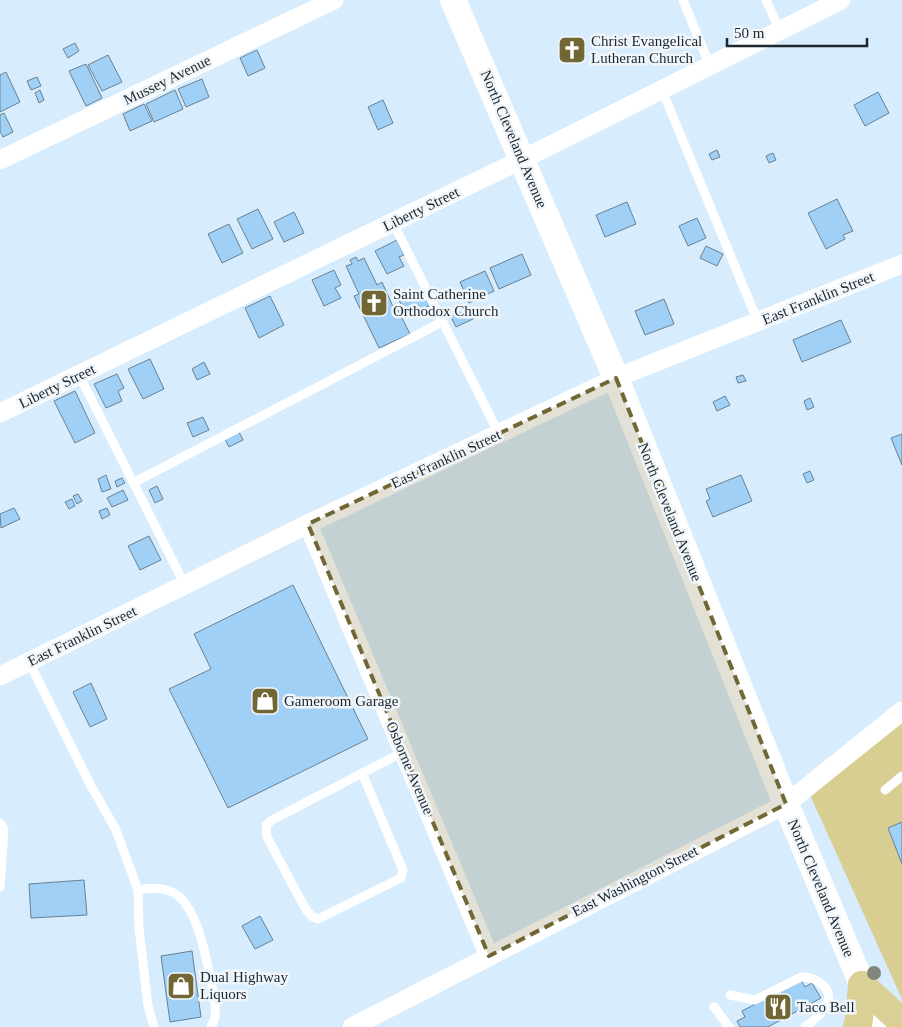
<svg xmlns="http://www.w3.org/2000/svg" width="902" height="1027" font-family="Georgia,serif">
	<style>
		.green { fill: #d8ce92 }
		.building { fill: #a0d0f5; stroke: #698193 }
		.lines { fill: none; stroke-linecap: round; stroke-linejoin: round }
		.lane { stroke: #fff; stroke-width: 9 }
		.street { stroke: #fff; stroke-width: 19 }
		.secondary { stroke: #fff; stroke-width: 26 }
		.primary { stroke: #dad096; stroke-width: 28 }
		.tree { fill: #80867c }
		.marked { fill: #716734; fill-opacity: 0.2; stroke: #716734; stroke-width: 4; stroke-dasharray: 10 6; stroke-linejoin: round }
		.labels { text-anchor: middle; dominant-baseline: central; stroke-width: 5; stroke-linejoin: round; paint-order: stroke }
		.poi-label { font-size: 15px; fill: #1c262e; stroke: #f1f6fa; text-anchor: start }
		.street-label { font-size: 15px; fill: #1c262e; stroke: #f1f6fa }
	</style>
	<rect width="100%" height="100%" fill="#d7ecfc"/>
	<!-- green -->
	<path class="green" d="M902,719V999L810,795Z"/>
	<!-- building -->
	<g class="building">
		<path d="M75,43L79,51L68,58L63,49Z"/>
		<path d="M257,50L265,68L248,76L240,58Z"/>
		<path d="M108,55L122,82L102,91L88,65Z"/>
		<path d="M86,64L102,98L86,106L69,71Z"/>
		<path d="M6,72L20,102L0,112V75Z"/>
		<path d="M37,77L41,86L31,90L27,81Z"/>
		<path d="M202,79L209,97L186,107L178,89Z"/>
		<path d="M40,90L44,100L39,103L35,93Z"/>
		<path d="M175,90L183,109L154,122L146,104Z"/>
		<path d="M878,92L889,113L865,126L854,105Z"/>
		<path d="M383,100L393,123L378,130L368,107Z"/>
		<path d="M144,104L152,121L130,131L123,114Z"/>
		<path d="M4,113L13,132L3,137L0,131V115Z"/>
		<path d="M717,150L720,157L712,160L709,154Z"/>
		<path d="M773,153L776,160L769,163L766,156Z"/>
		<path d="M837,199L853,231L843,235L845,239L826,249L808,213Z"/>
		<path d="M627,202L636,224L605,237L596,215Z"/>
		<path d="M258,209L273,239L252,249L237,219Z"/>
		<path d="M294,212L304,233L284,242L274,222Z"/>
		<path d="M697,218L706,238L688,246L679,226Z"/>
		<path d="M229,224L243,253L222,263L208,234Z"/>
		<path d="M397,240L404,255L399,257L404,266L387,274L375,251Z"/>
		<path d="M706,246L723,254L717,266L700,258Z"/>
		<path d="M522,254L531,275L499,289L490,268Z"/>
		<path d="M356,257L358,261L364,258L377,285L382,282L395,311L398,310L410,334L379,348L354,296L359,294L346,266L352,264L350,260Z"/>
		<path d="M334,270L341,285L335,288L341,298L324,306L312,280Z"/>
		<path d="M485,271L494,291L469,303L460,282Z"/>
		<path d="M424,289L431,305L406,316L399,300Z"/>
		<path d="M270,296L284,325L259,338L245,308Z"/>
		<path d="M664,299L674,324L645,335L635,311Z"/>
		<path d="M468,309L473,319L456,327L451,317Z"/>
		<path d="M841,320L851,342L802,362L793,340Z"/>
		<path d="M150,359L164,389L143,399L128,369Z"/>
		<path d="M204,362L210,374L197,380L192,369Z"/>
		<path d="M117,374L124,388L118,391L122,401L106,408L94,384Z"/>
		<path d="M743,375L746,381L738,383L736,377Z"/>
		<path d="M75,391L95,433L75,443L54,401Z"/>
		<path d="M725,396L730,405L717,411L713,402Z"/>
		<path d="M810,398L814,407L807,410L804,401Z"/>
		<path d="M203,417L209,430L193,437L187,423Z"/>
		<path d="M238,430L243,440L229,447L224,437Z"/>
		<path d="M902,434V465L891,438Z"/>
		<path d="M810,471L814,480L807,483L803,474Z"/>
		<path d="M106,475L111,489L102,492L98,479Z"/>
		<path d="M741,475L752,501L713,517L706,501L710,499L706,489Z"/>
		<path d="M122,478L125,483L117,487L115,481Z"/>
		<path d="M157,486L163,499L155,503L149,490Z"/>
		<path d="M123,490L128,500L112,507L107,498Z"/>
		<path d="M78,494L82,501L77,504L73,496Z"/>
		<path d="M72,499L75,506L69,509L65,502Z"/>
		<path d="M14,508L20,519L1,528L0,514Z"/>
		<path d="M107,508L110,515L102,519L99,511Z"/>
		<path d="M149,536L161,560L140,570L128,546Z"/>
		<path d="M293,585L368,739L228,808L169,689L211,669L194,634Z"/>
		<path d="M91,683L107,719L90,727L73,692Z"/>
		<path d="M902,822V864L888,828Z"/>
		<path d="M84,880L87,915L31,918L29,884Z"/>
		<path d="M260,916L273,940L255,949L242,926Z"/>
		<path d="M192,951L201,1017L170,1022L161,956Z"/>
		<path d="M801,980L805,987L812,983L821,998L768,1027H740L737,1021L745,1017L742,1011Z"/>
	</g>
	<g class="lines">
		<!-- lane -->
		<g class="lane">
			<path d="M683,0L710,66"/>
			<path d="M766,0L780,31"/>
			<path d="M662,90L758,322"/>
			<path d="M393,223L499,434"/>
			<path d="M79,375L185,585"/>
			<path d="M133,483L442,322"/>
			<path d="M29,662L90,784L116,830L138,890L139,928L148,1006L154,1027"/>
			<path d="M362,773L403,870L401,878L318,919L311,916L305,908L267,837L266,825L272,820L403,752"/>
			<path d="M885,790L902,776"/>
			<path d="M0,823L4,830L0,887"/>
			<path d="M138,890C150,888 161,887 172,892C197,903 206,957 211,982C213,992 217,1005 215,1016C215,1020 212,1024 211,1027"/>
			<path d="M730,995L755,1000L801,977C816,976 837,990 825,1007C821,1015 812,1022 805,1027"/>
			<path d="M714,1007L729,1027"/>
		</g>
		<!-- street -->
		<g class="street">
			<path d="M0,160L334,0"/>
			<path d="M0,413L523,159L841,0"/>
			<path d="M308,524L489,956"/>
			<path d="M0,676L308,524L616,378L902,264"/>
			<path d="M352,1027L786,804L902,711"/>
		</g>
		<!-- secondary -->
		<path class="secondary" d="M453,0L616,378L786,804L880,1027"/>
		<!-- primary -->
		<g class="primary">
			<path d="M862,985L902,1022"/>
			<path d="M857,1027L859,1019L862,985"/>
		</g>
	</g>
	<!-- trees -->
	<circle class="tree" cx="874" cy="973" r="7"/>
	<!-- marked area -->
	<path class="marked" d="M616,378L786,804L489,956L308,524Z"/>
	<!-- icons -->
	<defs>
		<symbol id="church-square" viewBox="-11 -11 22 22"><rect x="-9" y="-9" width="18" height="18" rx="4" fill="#716734" stroke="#f1f6fa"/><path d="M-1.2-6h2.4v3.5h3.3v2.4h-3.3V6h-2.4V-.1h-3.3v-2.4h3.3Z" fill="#fff"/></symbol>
		<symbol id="shop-square" viewBox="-11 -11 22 22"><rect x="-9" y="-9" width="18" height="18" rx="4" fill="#716734" stroke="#f1f6fa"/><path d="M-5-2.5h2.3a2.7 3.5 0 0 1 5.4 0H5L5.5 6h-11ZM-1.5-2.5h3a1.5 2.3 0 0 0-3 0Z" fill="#fff"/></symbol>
		<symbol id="restaurant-square" viewBox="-11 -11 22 22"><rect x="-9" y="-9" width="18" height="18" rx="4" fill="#716734" stroke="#f1f6fa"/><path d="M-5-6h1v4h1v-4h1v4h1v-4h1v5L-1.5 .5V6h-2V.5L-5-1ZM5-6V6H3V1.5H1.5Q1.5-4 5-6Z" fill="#fff"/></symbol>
	</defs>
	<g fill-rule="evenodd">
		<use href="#church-square" x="556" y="34" width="32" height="32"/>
		<use href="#church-square" x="358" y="287" width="32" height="32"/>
		<use href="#shop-square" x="249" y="685" width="32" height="32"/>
		<use href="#shop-square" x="165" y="970" width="32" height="32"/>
		<use href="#restaurant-square" x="762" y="991" width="32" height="32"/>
	</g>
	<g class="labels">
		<!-- poi labels -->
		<g class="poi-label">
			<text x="591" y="41">Christ Evangelical<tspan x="591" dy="17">Lutheran Church</tspan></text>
			<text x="393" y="294">Saint Catherine<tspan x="393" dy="17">Orthodox Church</tspan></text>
			<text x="284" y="701">Gameroom Garage</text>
			<text x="200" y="977">Dual Highway<tspan x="200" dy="17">Liquors</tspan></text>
			<text x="797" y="1007">Taco Bell</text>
		</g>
		<!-- street labels -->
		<g class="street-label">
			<text transform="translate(167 80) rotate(-26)">Mussey Avenue</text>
			<text transform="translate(514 139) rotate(67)">North Cleveland Avenue</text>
			<text transform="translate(421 209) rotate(-26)">Liberty Street</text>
			<text transform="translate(818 298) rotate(-22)">East Franklin Street</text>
			<text transform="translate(57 386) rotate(-26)">Liberty Street</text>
			<text transform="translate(446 459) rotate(-25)">East Franklin Street</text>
			<text transform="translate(670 512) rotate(68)">North Cleveland Avenue</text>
			<text transform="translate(82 636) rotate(-26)">East Franklin Street</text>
			<text transform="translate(410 768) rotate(67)">Osborne Avenue</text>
			<text transform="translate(635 881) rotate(-27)">East Washington Street</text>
			<text transform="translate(821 888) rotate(67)">North Cleveland Avenue</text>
		</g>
	</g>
	<!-- scale -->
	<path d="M727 38v8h140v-8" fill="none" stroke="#1c262e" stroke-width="2.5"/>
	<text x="734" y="38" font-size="15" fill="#1c262e" stroke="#f1f6fa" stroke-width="4" paint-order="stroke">50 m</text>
</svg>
